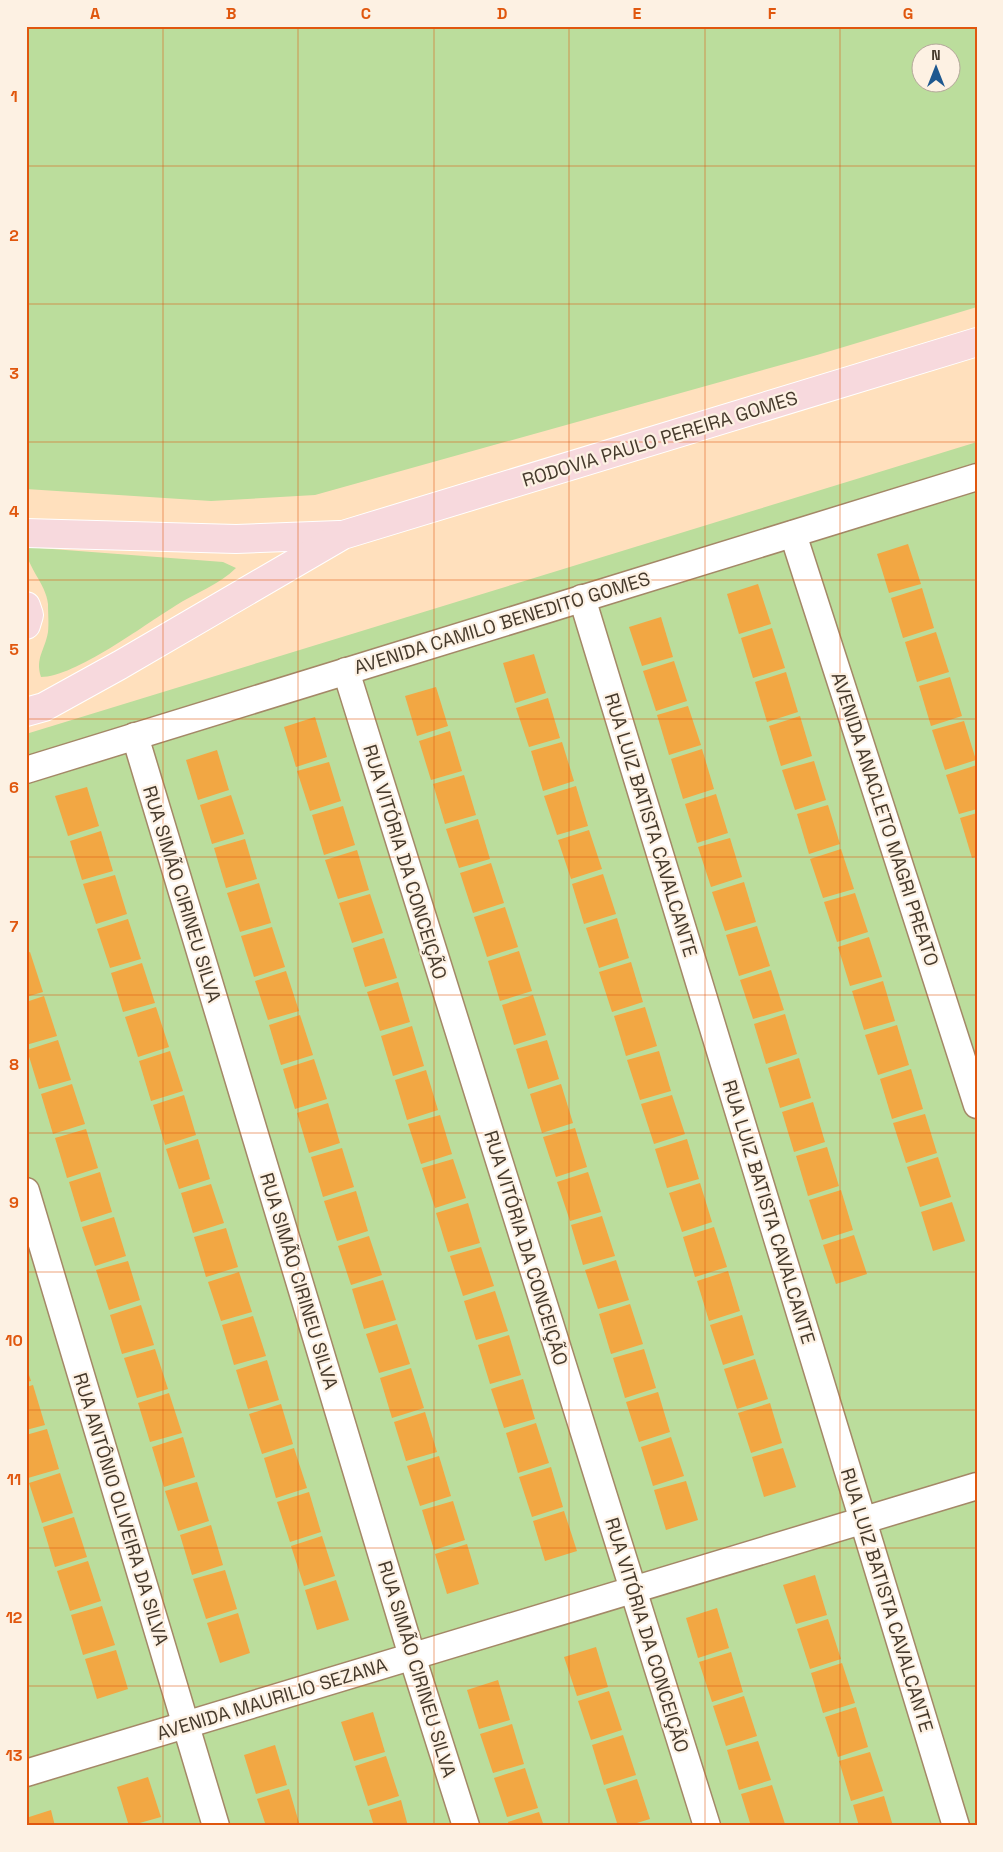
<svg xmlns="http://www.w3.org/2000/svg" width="1003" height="1852" font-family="'Space Grotesk',sans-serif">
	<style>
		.green { fill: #bbdd9c; fill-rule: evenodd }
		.building { fill: #f2a743 }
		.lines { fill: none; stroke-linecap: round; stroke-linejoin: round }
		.minor-casing { stroke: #a48867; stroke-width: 29 }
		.primary-casing { stroke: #fff; stroke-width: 30 }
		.minor { stroke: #fff; stroke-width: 26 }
		.primary { stroke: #f7d9dd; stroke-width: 28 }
		.grid { fill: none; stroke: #e0570e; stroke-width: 1; stroke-opacity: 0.55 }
		.labels { text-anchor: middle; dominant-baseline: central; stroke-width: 4.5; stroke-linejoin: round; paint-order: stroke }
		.street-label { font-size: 19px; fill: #463a2c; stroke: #fdf1e3 }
		.neatline { fill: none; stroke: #e0570e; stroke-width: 2 }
		.grid-label { font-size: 16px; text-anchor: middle; font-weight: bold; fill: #e0570e }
	</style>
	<rect width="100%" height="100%" fill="#ffe0bd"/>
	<!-- green -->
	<g class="green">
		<path d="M26,26H977V307L817,355L315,495L211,501L26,489ZM920,52H950V82H920Z"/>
		<path d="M977,442V1826H26V734Z"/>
		<path d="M26,547L223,562L236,568C219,585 195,593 175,606C144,625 75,677 41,677C35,658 45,650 48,632C49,624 48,613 48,604C46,583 26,567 26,547Z"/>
	</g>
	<!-- building -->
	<g class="building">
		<path d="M908,544L921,584L889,593L877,554Z"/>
		<path d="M758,584L771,624L739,634L727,594Z"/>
		<path d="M922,588L934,628L903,638L891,598Z"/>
		<path d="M661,617L673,657L642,666L629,627Z"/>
		<path d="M772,628L785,668L753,678L741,638Z"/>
		<path d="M936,632L949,672L917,682L905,642Z"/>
		<path d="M534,654L546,693L515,703L503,663Z"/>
		<path d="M674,661L687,701L656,711L643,671Z"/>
		<path d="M786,672L798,712L767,722L755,682Z"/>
		<path d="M950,677L962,716L931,726L919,686Z"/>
		<path d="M436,687L448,726L417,736L405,696Z"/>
		<path d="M548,698L560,738L529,747L516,708Z"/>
		<path d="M688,706L701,745L669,755L657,715Z"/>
		<path d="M800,716L812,756L781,766L769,726Z"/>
		<path d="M315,717L327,757L296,767L284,727Z"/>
		<path d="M964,721L976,760L945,770L932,730Z"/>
		<path d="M450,731L462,771L431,780L419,741Z"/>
		<path d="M562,742L574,781L543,791L531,751Z"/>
		<path d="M702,749L714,789L683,799L671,759Z"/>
		<path d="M217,750L229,790L198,800L186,760Z"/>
		<path d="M814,761L826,800L795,810L782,770Z"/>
		<path d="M329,762L341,801L310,811L297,771Z"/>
		<path d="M977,765V809L959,814L946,775Z"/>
		<path d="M464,775L476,815L445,824L433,784Z"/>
		<path d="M576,786L588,826L557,835L544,796Z"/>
		<path d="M87,787L99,826L68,836L55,796Z"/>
		<path d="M716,794L728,833L697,843L685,804Z"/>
		<path d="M231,795L244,834L212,844L200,805Z"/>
		<path d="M828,805L840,844L809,854L797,814Z"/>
		<path d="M343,806L355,845L324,855L312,815Z"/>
		<path d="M977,813V857L972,858L960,818Z"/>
		<path d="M478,819L490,859L459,868L446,829Z"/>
		<path d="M589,830L602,869L571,879L558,840Z"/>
		<path d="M101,831L113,871L82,880L70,841Z"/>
		<path d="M730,838L742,877L711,887L698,847Z"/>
		<path d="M245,839L257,879L226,888L214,848Z"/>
		<path d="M841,849L854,889L823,898L810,859Z"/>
		<path d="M357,850L369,890L338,899L325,860Z"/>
		<path d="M491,863L504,903L473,913L460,873Z"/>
		<path d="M603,874L616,914L584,924L572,884Z"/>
		<path d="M115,875L127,914L96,924L83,884Z"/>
		<path d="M744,882L756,922L725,931L712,892Z"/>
		<path d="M259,883L271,923L240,932L227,893Z"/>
		<path d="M855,893L868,932L837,942L824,902Z"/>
		<path d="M370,894L383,933L352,943L339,903Z"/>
		<path d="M505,907L518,947L487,957L474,917Z"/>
		<path d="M617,918L629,958L599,968L586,928Z"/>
		<path d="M128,919L141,959L110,968L97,929Z"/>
		<path d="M757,926L770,966L739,976L726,935Z"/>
		<path d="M272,927L285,967L254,977L241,936Z"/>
		<path d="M869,937L882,977L850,986L838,947Z"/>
		<path d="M384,938L397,978L365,987L353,948Z"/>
		<path d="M519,951L532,991L500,1001L488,961Z"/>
		<path d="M30,952L43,992L26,997V953Z"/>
		<path d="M631,962L643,1002L612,1012L599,972Z"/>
		<path d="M142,963L155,1003L123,1012L111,973Z"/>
		<path d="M771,970L784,1010L753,1019L740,980Z"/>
		<path d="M286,971L299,1011L268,1020L255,981Z"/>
		<path d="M883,981L895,1021L864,1030L852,991Z"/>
		<path d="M398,982L410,1022L380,1031L367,992Z"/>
		<path d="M533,995L546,1035L514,1045L502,1005Z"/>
		<path d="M44,996L57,1036L26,1045V1002Z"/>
		<path d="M156,1007L169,1047L138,1057L125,1017Z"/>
		<path d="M645,1007L657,1046L626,1056L614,1016Z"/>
		<path d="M785,1014L797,1054L766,1064L754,1024Z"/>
		<path d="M300,1015L313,1055L281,1065L269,1025Z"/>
		<path d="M897,1025L909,1065L878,1075L865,1035Z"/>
		<path d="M412,1026L424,1066L393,1076L381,1036Z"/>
		<path d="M58,1040L71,1080L39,1089L27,1050Z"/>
		<path d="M547,1040L559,1079L528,1089L516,1049Z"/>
		<path d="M170,1051L183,1091L151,1101L139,1061Z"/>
		<path d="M659,1051L671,1091L640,1100L627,1060Z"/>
		<path d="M799,1058L811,1098L780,1108L768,1068Z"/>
		<path d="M314,1059L327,1099L295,1109L283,1069Z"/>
		<path d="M911,1069L923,1109L892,1119L880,1079Z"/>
		<path d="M426,1070L438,1110L407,1120L395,1080Z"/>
		<path d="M72,1084L85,1124L53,1134L41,1094Z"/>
		<path d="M561,1084L573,1123L542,1133L530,1094Z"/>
		<path d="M184,1095L196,1135L165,1145L153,1105Z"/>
		<path d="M672,1095L685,1134L654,1144L641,1104Z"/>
		<path d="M813,1102L825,1142L794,1152L782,1112Z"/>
		<path d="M328,1103L340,1143L309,1153L297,1113Z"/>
		<path d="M925,1114L937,1153L906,1163L893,1123Z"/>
		<path d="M440,1115L452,1154L421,1164L408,1124Z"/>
		<path d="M575,1128L587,1167L556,1177L543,1137Z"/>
		<path d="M86,1129L98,1168L67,1178L55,1138Z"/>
		<path d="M198,1139L210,1179L179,1189L166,1149Z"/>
		<path d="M687,1139L699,1179L667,1188L655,1149Z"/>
		<path d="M827,1147L839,1186L808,1196L796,1156Z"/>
		<path d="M342,1148L354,1187L323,1197L311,1157Z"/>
		<path d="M938,1157L951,1197L920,1207L907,1167Z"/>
		<path d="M453,1159L466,1198L435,1208L422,1168Z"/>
		<path d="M100,1172L112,1212L81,1222L69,1182Z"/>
		<path d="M588,1172L601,1212L570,1221L557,1182Z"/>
		<path d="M700,1183L712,1222L682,1232L669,1193Z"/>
		<path d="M211,1184L224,1223L193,1233L181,1193Z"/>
		<path d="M841,1190L853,1230L822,1240L809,1200Z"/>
		<path d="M356,1191L368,1231L337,1241L324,1201Z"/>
		<path d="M952,1202L965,1241L933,1251L921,1212Z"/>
		<path d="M468,1203L480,1243L448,1252L436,1213Z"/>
		<path d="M602,1216L615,1256L583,1265L571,1225Z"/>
		<path d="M114,1217L126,1256L95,1266L82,1227Z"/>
		<path d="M714,1227L727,1267L695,1277L683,1237Z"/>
		<path d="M226,1228L238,1267L206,1277L194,1237Z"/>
		<path d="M854,1235L867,1274L836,1284L823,1245Z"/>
		<path d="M369,1236L382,1275L351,1285L338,1246Z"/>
		<path d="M481,1247L494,1286L463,1296L450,1256Z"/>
		<path d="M616,1260L629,1300L598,1309L585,1270Z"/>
		<path d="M128,1261L140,1300L109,1310L96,1270Z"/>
		<path d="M728,1271L740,1311L709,1321L697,1281Z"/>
		<path d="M239,1272L252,1312L221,1321L208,1282Z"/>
		<path d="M383,1280L396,1320L364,1329L352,1289Z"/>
		<path d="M495,1291L508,1331L476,1340L464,1301Z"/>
		<path d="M630,1304L643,1344L611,1354L599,1314Z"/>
		<path d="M141,1305L154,1345L122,1354L110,1315Z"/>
		<path d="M742,1315L754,1355L723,1365L710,1325Z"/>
		<path d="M253,1316L266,1356L234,1365L222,1325Z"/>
		<path d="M397,1324L410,1364L379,1373L366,1334Z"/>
		<path d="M509,1335L521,1375L490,1384L478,1345Z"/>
		<path d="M155,1349L168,1389L137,1398L124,1358Z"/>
		<path d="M644,1349L656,1388L625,1398L613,1358Z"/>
		<path d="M755,1359L768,1399L737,1409L724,1369Z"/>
		<path d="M267,1360L279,1400L248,1409L236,1370Z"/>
		<path d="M26,1366L31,1381L26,1382Z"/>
		<path d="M411,1368L424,1408L392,1418L380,1378Z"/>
		<path d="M523,1379L535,1419L504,1428L491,1389Z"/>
		<path d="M33,1385L45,1425L26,1430V1387Z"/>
		<path d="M658,1392L670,1432L639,1442L626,1402Z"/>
		<path d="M169,1393L182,1433L150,1442L138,1403Z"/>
		<path d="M770,1403L782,1443L751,1453L738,1413Z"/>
		<path d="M281,1404L293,1444L262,1454L249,1414Z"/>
		<path d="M425,1412L437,1452L406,1461L394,1422Z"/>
		<path d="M536,1423L549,1463L518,1473L506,1433Z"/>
		<path d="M47,1429L59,1469L28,1478L26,1435Z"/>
		<path d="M183,1437L195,1477L164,1487L152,1447Z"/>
		<path d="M671,1437L684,1476L653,1486L641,1447Z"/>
		<path d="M294,1448L307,1488L276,1498L264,1458Z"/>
		<path d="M783,1448L796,1487L764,1497L752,1457Z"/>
		<path d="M439,1456L451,1496L420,1506L407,1466Z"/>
		<path d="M551,1467L563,1507L532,1517L519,1477Z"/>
		<path d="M60,1473L73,1513L42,1523L29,1483Z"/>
		<path d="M686,1481L698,1520L666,1530L654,1490Z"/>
		<path d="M197,1482L209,1521L178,1531L165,1491Z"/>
		<path d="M309,1492L321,1532L290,1542L277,1502Z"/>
		<path d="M453,1501L465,1540L434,1550L422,1510Z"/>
		<path d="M564,1511L577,1551L545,1561L533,1521Z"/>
		<path d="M74,1517L87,1557L55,1567L43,1527Z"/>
		<path d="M211,1525L223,1565L192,1575L180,1535Z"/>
		<path d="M322,1536L335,1576L304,1586L291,1546Z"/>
		<path d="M467,1544L479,1584L447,1594L435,1554Z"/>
		<path d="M88,1561L101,1601L70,1611L57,1571Z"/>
		<path d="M225,1570L237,1609L206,1619L193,1579Z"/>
		<path d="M815,1575L827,1615L796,1624L783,1585Z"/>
		<path d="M336,1580L349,1620L317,1630L305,1590Z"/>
		<path d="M102,1606L115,1645L83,1655L71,1615Z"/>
		<path d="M717,1608L729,1648L698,1658L686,1618Z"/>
		<path d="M238,1613L250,1653L220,1663L207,1623Z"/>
		<path d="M828,1619L841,1659L810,1669L797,1629Z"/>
		<path d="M596,1647L608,1687L577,1696L564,1657Z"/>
		<path d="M116,1650L128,1689L97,1699L85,1659Z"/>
		<path d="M731,1652L743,1692L712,1702L699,1662Z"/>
		<path d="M842,1663L855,1703L823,1713L811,1673Z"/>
		<path d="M498,1680L510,1720L479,1729L467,1690Z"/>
		<path d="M609,1691L622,1730L591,1740L578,1701Z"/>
		<path d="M744,1696L757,1736L726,1746L713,1706Z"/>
		<path d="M856,1707L868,1747L838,1757L825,1717Z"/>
		<path d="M373,1712L385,1752L354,1761L341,1722Z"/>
		<path d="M512,1724L524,1764L493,1773L480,1734Z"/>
		<path d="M623,1735L636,1775L604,1785L592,1745Z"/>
		<path d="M758,1741L771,1780L739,1790L727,1750Z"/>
		<path d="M275,1745L287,1785L256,1794L244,1755Z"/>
		<path d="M870,1752L883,1791L851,1801L839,1761Z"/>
		<path d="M386,1756L399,1796L368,1806L355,1766Z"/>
		<path d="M525,1768L538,1808L507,1817L494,1778Z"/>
		<path d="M148,1777L161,1817L129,1826L117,1787Z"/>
		<path d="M637,1779L650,1819L627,1826H618L606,1789Z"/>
		<path d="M772,1785L785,1824L751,1826L741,1794Z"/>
		<path d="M289,1789L300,1826H266L257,1799Z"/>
		<path d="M884,1796L893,1826H859L853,1805Z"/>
		<path d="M401,1800L408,1826H374L369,1810Z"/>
		<path d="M51,1810L55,1826H26V1818Z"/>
		<path d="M539,1812L544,1826H509L508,1822Z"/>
	</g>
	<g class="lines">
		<defs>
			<g id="minor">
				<path d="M793,534L977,1105"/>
				<path d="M582,598L956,1826"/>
				<path d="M346,671L707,1826"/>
				<path d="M135,736L412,1656L466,1826"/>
				<path d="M26,770L977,477"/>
				<path d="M26,1191L216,1826"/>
				<path d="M26,1773L977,1486"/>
			</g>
			<g id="primary">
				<path d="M26,533L236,539L339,535"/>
				<path d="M26,606L29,615L26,625"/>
				<path d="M26,712L44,707L120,665L343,535L977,342"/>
			</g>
		</defs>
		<!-- minor casing -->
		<use href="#minor" class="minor-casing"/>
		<!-- primary casing -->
		<use href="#primary" class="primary-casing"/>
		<!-- minor -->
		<use href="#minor" class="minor"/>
		<!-- primary -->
		<use href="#primary" class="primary"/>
	</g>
	<!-- grid -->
	<path class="grid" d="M163,26V1826M298,26V1826M434,26V1826M569,26V1826M705,26V1826M840,26V1826M26,166H977M26,304H977M26,442H977M26,580H977M26,719H977M26,857H977M26,995H977M26,1133H977M26,1272H977M26,1410H977M26,1548H977M26,1686H977"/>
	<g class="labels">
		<!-- street labels -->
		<g class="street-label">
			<text transform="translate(660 439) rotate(-17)">RODOVIA PAULO PEREIRA GOMES</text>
			<text transform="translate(502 623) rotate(-17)">AVENIDA CAMILO BENEDITO GOMES</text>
			<text transform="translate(885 819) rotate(72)">AVENIDA ANACLETO MAGRI PREATO</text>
			<text transform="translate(651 825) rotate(73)">RUA LUIZ BATISTA CAVALCANTE</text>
			<text transform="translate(405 862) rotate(73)">RUA VITÓRIA DA CONCEIÇÃO</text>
			<text transform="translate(182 894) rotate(73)">RUA SIMÃO CIRINEU SILVA</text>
			<text transform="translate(769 1212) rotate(73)">RUA LUIZ BATISTA CAVALCANTE</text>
			<text transform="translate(526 1248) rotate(73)">RUA VITÓRIA DA CONCEIÇÃO</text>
			<text transform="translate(299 1281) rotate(73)">RUA SIMÃO CIRINEU SILVA</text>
			<text transform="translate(121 1509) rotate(73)">RUA ANTÔNIO OLIVEIRA DA SILVA</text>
			<text transform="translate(887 1600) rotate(73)">RUA LUIZ BATISTA CAVALCANTE</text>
			<text transform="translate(647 1635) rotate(73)">RUA VITÓRIA DA CONCEIÇÃO</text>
			<text transform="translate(417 1669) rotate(73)">RUA SIMÃO CIRINEU SILVA</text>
			<text transform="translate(272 1699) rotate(-17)">AVENIDA MAURILIO SEZANA</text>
		</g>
	</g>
	<!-- border -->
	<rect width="1003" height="1852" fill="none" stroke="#fdf1e3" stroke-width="55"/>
	<!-- north arrow -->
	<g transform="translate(936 68)"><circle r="24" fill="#fdf1e3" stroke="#b4a89a"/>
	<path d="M0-4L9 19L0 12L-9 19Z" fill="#1e588f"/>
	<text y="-8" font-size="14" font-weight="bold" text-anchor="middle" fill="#463a2c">N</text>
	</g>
	<rect x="28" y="28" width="948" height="1796" class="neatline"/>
	<g class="grid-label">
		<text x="95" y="19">A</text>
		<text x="231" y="19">B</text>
		<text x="366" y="19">C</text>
		<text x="502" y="19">D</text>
		<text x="637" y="19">E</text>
		<text x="772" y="19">F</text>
		<text x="908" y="19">G</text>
		<text x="14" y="102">1</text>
		<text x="14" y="241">2</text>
		<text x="14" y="379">3</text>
		<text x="14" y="517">4</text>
		<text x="14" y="655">5</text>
		<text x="14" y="793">6</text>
		<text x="14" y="932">7</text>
		<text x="14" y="1070">8</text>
		<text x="14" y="1208">9</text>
		<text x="14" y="1346">10</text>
		<text x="14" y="1485">11</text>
		<text x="14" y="1623">12</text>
		<text x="14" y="1761">13</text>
	</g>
</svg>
